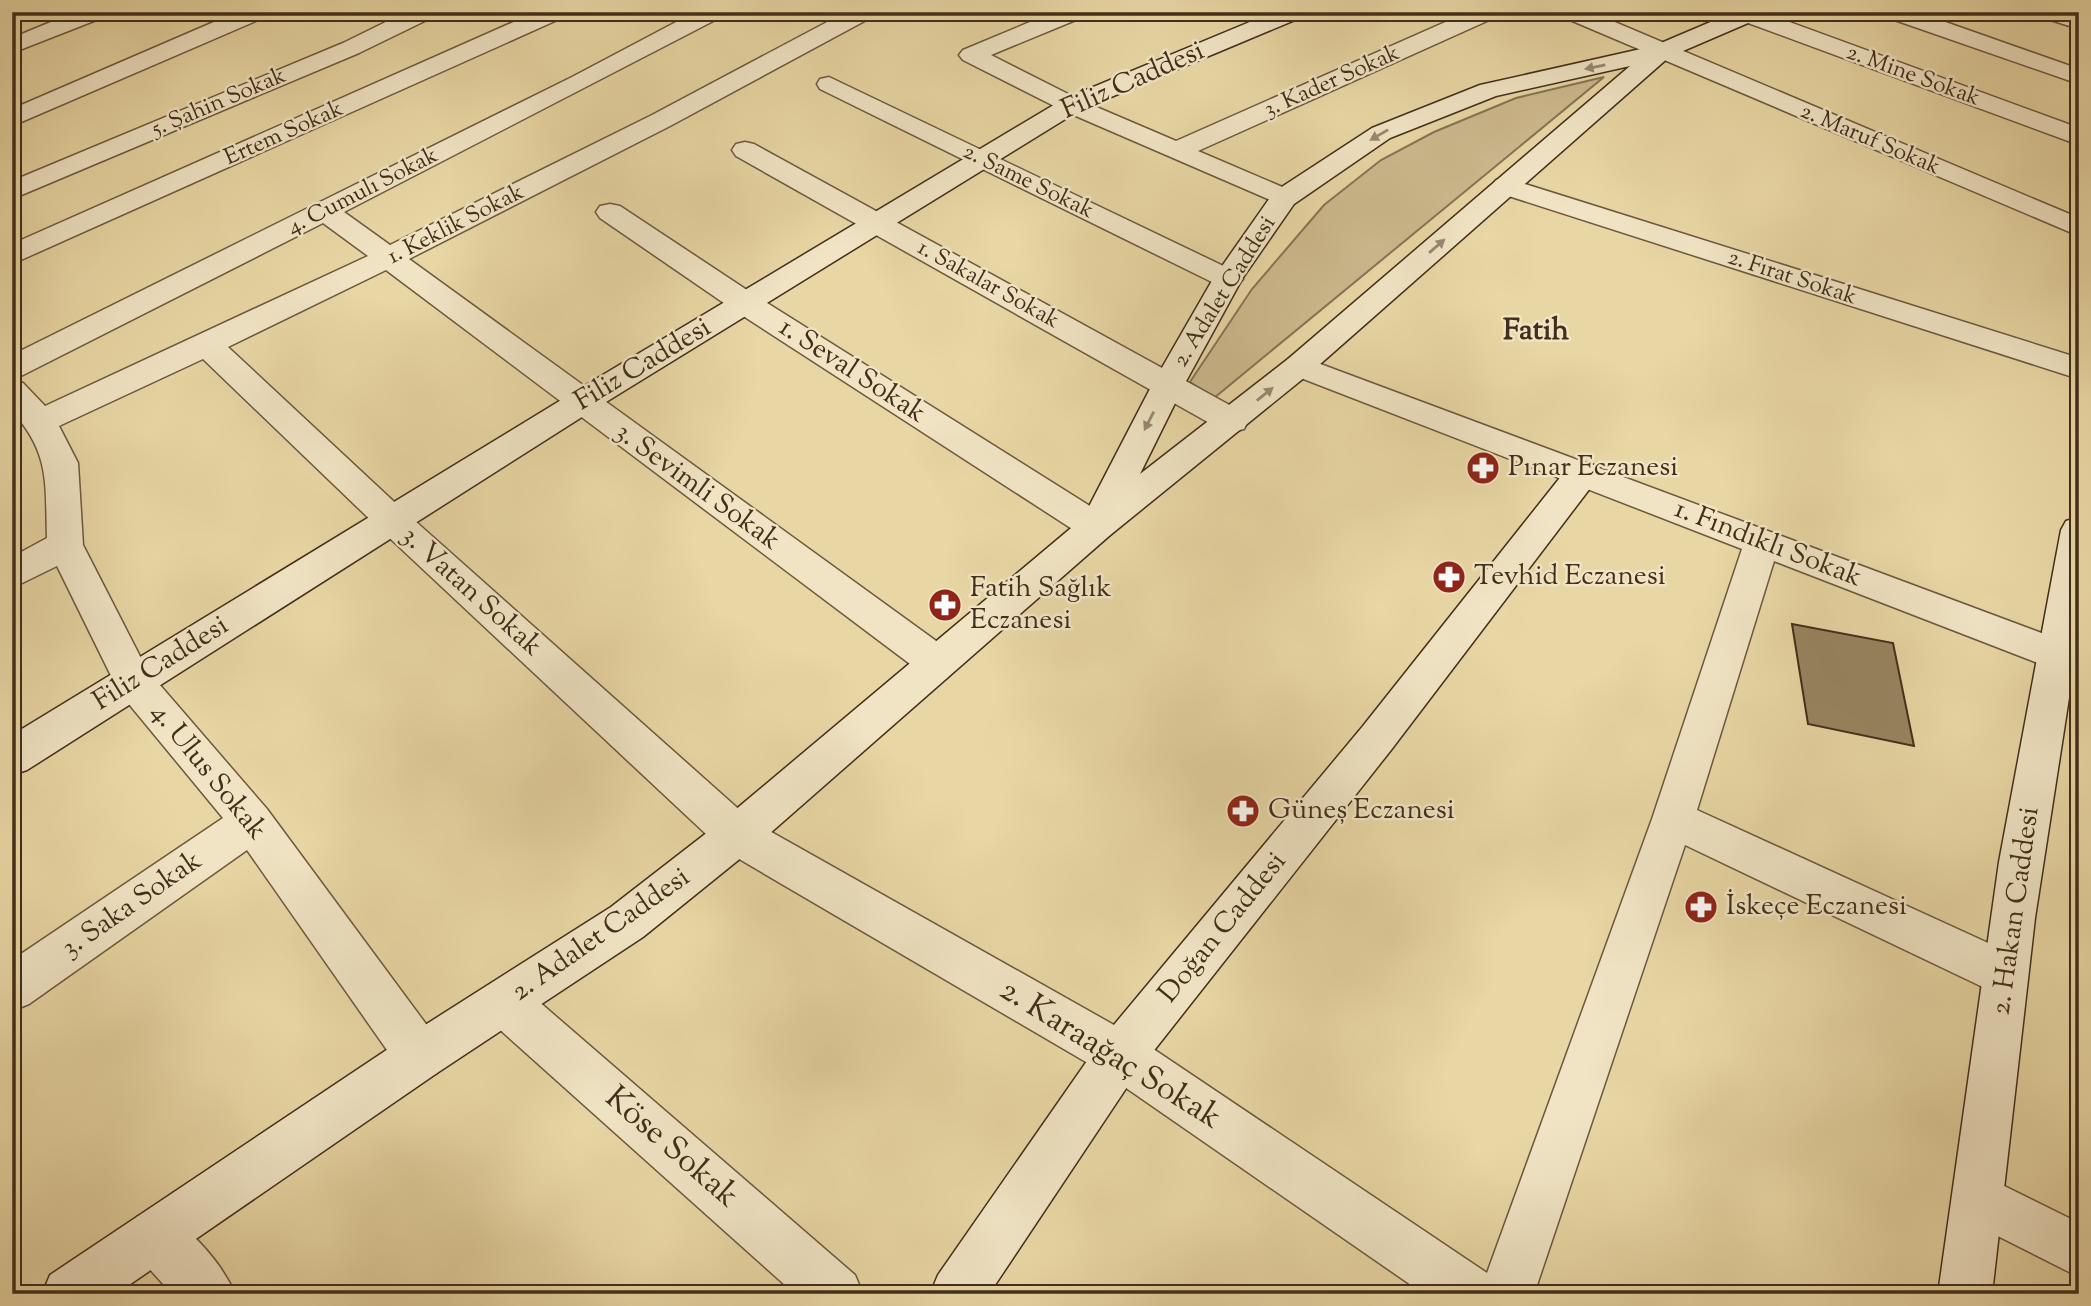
<svg xmlns="http://www.w3.org/2000/svg" width="2091" height="1306" font-family="'Sorts Mill Goudy',serif">
	<style>
		.green { fill: #ccb98d; stroke: #877454; stroke-width: 2 }
		.building { fill: #988562; stroke: #422e1a; stroke-width: 2 }
		.lines { fill: none; stroke-linecap: round; stroke-linejoin: round }
		.street-casing { stroke: #6c583c; stroke-width: 3 }
		.secondary-casing { stroke: #422e1a; stroke-width: 3 }
		.street { fill: #f0e4c4; fill-rule: evenodd }
		.secondary { fill: #f0e4c4; fill-rule: evenodd }
		.oneway { fill: #99896f }
		.labels { text-anchor: middle; dominant-baseline: central; stroke-width: 5; stroke-linejoin: round; paint-order: stroke }
		.far-street-label { font-size: 23px; fill: #422e1a; stroke: #f0e4c4 }
		.street-label { font-size: 28px; fill: #422e1a; stroke: #f0e4c4 }
		.poi-label { font-size: 28px; fill: #422e1a; stroke: #f0e4c4; text-anchor: start }
		.far-district-label { font-size: 30px; font-weight: bold; fill: #422e1a; stroke: #f0e4c4 }
		.near-street-label { font-size: 33px; fill: #422e1a; stroke: #f0e4c4 }
	</style>
	<rect width="100%" height="100%" fill="#e8d6a4"/>
	<filter id="stains"><feTurbulence type="fractalNoise" baseFrequency=".00286" numOctaves="4"/><feColorMatrix values="0 0 0 0 .2 0 0 0 0 .09 0 0 0 0 .02 0 0 0 .5 -.17"/></filter>
	<radialGradient id="worn" r=".72"><stop offset=".6" stop-color="#630" stop-opacity="0"/><stop offset="1" stop-color="#630" stop-opacity=".3"/></radialGradient>
	<!-- green -->
	<path class="green" d="M1604,77L1214,398L1190,382L1252,289L1324,205L1381,160L1434,132L1516,98Z"/>
	<!-- building -->
	<path class="building" d="M1792,624L1893,643L1914,746L1808,724Z"/>
	<g class="lines">
		<defs>
			<g id="street">
				<path d="M75,12H107L104,17L12,53V38Z"/>
				<path d="M237,12H268L265,17L12,126V109Z"/>
				<path d="M406,12H436L433,17L359,53L12,199V181L343,43Z"/>
				<path d="M536,12H567L564,17L12,264V244Z"/>
				<path d="M695,12H724L721,17L344,212L390,245L652,115L846,12H875L872,17L670,126L409,259L950,651L955,662L950,673L936,678L922,673L386,270L228,347L405,512L752,821L1137,1038L1487,1273L1652,819L1742,549L1288,373L1283,366L1288,359L1299,356L2079,647V679L1774,561L1697,810L2021,958L2028,974L2021,990L2005,997L1989,990L1685,845L1534,1294H1424L1103,1072L722,849L381,530L203,359L59,426L78,463L83,545L147,670L267,809L437,1039L444,1056L437,1073L420,1080L403,1073L247,850L29,1004L12,1011V960L223,818L119,692L57,566L12,588V557L47,538C45,485 51,454 12,411V380L23,383L45,406L368,256L323,223L23,375L12,378V355L572,77Z"/>
				<path d="M1054,12H1086L1083,17L991,55L1080,100L1176,141L1468,12H1499L1496,17L1198,151L1294,192L1298,198L1294,204L1284,206L1062,110L963,60L959,55L963,50Z"/>
				<path d="M1560,12H1591L2079,218V236L1563,17Z"/>
				<path d="M1738,12H1762L2079,128V145L1740,20L1737,15Z"/>
				<path d="M1883,12H1917L2079,69V84L1886,17Z"/>
				<path d="M2038,12L2079,14V29L2041,17Z"/>
				<path d="M829,77L1238,273L1243,279L1238,285L1228,288L1218,285L820,89L817,84L820,79Z"/>
				<path d="M745,142L754,144L1244,413L1248,421L1244,429L1232,432L1220,429L736,156L732,150L736,144Z"/>
				<path d="M1506,178L2079,358V379L1496,192L1492,186L1496,180Z"/>
				<path d="M610,204L620,206L756,296L1109,518L1114,527L1109,536L1096,540L1083,536L734,310L600,218L596,212L600,206Z"/>
				<path d="M505,980L522,987L855,1275L863,1294H795L488,1019L481,1003L488,987Z"/>
				<path d="M1980,1174L2079,1223V1277L1962,1218L1954,1200L1962,1182Z"/>
				<path d="M156,1210C186,1222 222,1263 235,1294H172L137,1255L130,1236L137,1217Z"/>
			</g>
			<g id="secondary">
				<path d="M1274,12H1305L1302,17L1080,110L593,410L27,770L12,775V735L571,394L1062,100Z"/>
				<path d="M1734,12H1765L1762,17L1669,57L1310,373L1109,536L752,849L643,937L437,1073L116,1294H42L50,1275L403,1039L611,907L722,821L1083,518L1152,385L1213,279L1274,192L1372,128L1480,85L1654,46ZM1630,66L1288,359L1140,474L1184,385L1242,279L1294,204L1390,138L1496,96Z"/>
				<path d="M1582,462L1594,465L1599,474L1594,483L1391,750L1137,1072L989,1294H930L938,1275L1103,1038L1363,726L1570,465Z"/>
				<path d="M2079,517V633L2035,918L1992,1294H1938L1999,862L2061,530L2066,521Z"/>
			</g>
		</defs>
		<!-- street casing -->
		<use href="#street" class="street-casing"/>
		<!-- secondary casing -->
		<use href="#secondary" class="secondary-casing"/>
		<!-- street -->
		<use href="#street" class="street"/>
		<!-- secondary -->
		<use href="#secondary" class="secondary"/>
	</g>
	<!-- one-way arrows -->
	<defs><path id="oneway-solid" d="M-6-.8H1V-3.2L6.5 0L1 3.2V.8H-6Z" transform="scale(1.75)"/></defs>
	<g class="oneway">
		<use href="#oneway-solid" transform="translate(1595 67) rotate(168)"/>
		<use href="#oneway-solid" transform="translate(1379 135) rotate(150)"/>
		<use href="#oneway-solid" transform="translate(1437 246) rotate(-41)"/>
		<use href="#oneway-solid" transform="translate(1265 394) rotate(-39)"/>
		<use href="#oneway-solid" transform="translate(1149 421) rotate(117)"/>
	</g>
	<!-- icons -->
	<defs>
		<symbol id="pharmacy-disc" viewBox="-11 -11 22 22"><circle r="9.5" fill="#8f2418" stroke="#f0e4c4"/><path d="M-2-6h4v4h4v4h-4v4h-4v-4h-4v-4h4Z" fill="#fff"/></symbol>
	</defs>
	<g fill-rule="evenodd">
		<use href="#pharmacy-disc" x="1464" y="449" width="38" height="38"/>
		<use href="#pharmacy-disc" x="1430" y="558" width="38" height="38"/>
		<use href="#pharmacy-disc" x="926" y="586" width="38" height="38"/>
		<use href="#pharmacy-disc" x="1224" y="792" width="38" height="38"/>
		<use href="#pharmacy-disc" x="1682" y="888" width="38" height="38"/>
	</g>
	<g class="labels">
		<!-- far-street labels -->
		<g class="far-street-label">
			<text transform="translate(1913 76) rotate(20)">2. Mine Sokak</text>
			<text transform="translate(1332 82) rotate(-24)">3. Kader Sokak</text>
			<text transform="translate(219 103) rotate(-23)">5. Şahin Sokak</text>
			<text transform="translate(284 134) rotate(-24)">Ertem Sokak</text>
			<text transform="translate(1870 140) rotate(23)">2. Maruf Sokak</text>
			<text transform="translate(1028 182) rotate(26)">2. Same Sokak</text>
			<text transform="translate(363 192) rotate(-27)">4. Cumulı Sokak</text>
			<text transform="translate(456 225) rotate(-27)">1. Keklik Sokak</text>
			<text transform="translate(1792 278) rotate(18)">2. Fırat Sokak</text>
			<text transform="translate(988 285) rotate(29)">1. Sakalar Sokak</text>
			<text transform="translate(1225 292) rotate(-58)">2. Adalet Caddesi</text>
		</g>
		<!-- street labels -->
		<g class="street-label">
			<text transform="translate(1133 81) rotate(-24)">Filiz Caddesi</text>
			<text transform="translate(643 365) rotate(-31)">Filiz Caddesi</text>
			<text transform="translate(852 371) rotate(33)">1. Seval Sokak</text>
			<text transform="translate(697 487) rotate(36)">3. Sevimli Sokak</text>
			<text transform="translate(1768 544) rotate(21)">1. Fındıklı Sokak</text>
			<text transform="translate(471 592) rotate(42)">3. Vatan Sokak</text>
			<text transform="translate(161 664) rotate(-32)">Filiz Caddesi</text>
			<text transform="translate(208 772) rotate(51)">4. Ulus Sokak</text>
			<text transform="translate(132 905) rotate(-35)">3. Saka Sokak</text>
			<text transform="translate(2016 911) rotate(-82)">2. Hakan Caddesi</text>
			<text transform="translate(1223 928) rotate(-51)">Doğan Caddesi</text>
			<text transform="translate(601 935) rotate(-35)">2. Adalet Caddesi</text>
		</g>
		<!-- poi labels -->
		<g class="poi-label">
			<text x="1508" y="468">Pınar Eczanesi</text>
			<text x="1474" y="577">Tevhid Eczanesi</text>
			<text x="970" y="589">Fatih Sağlık<tspan x="970" dy="32">Eczanesi</tspan></text>
			<text x="1268" y="811">Güneş Eczanesi</text>
			<text x="1726" y="907">İskeçe Eczanesi</text>
		</g>
		<!-- far-district labels -->
		<g class="far-district-label">
			<text x="1536" y="331">Fatih</text>
		</g>
		<!-- near-street labels -->
		<g class="near-street-label">
			<text transform="translate(1110 1055) rotate(32)">2. Karaağaç Sokak</text>
			<text transform="translate(671 1148) rotate(41)">Köse Sokak</text>
		</g>
	</g>
	<!-- margin -->
	<rect width="2091" height="1306" fill="none" stroke="#e8d6a4" stroke-width="42"/>
	<rect x="14" y="14" width="2063" height="1278" fill="none" stroke="#422e1a" stroke-width="3.5"/>
	<rect x="21" y="21" width="2049" height="1264" fill="none" stroke="#422e1a" stroke-width="2"/>
	<rect width="100%" height="100%" filter="url(#stains)"/>
	<rect width="100%" height="100%" fill="url(#worn)"/>
</svg>
